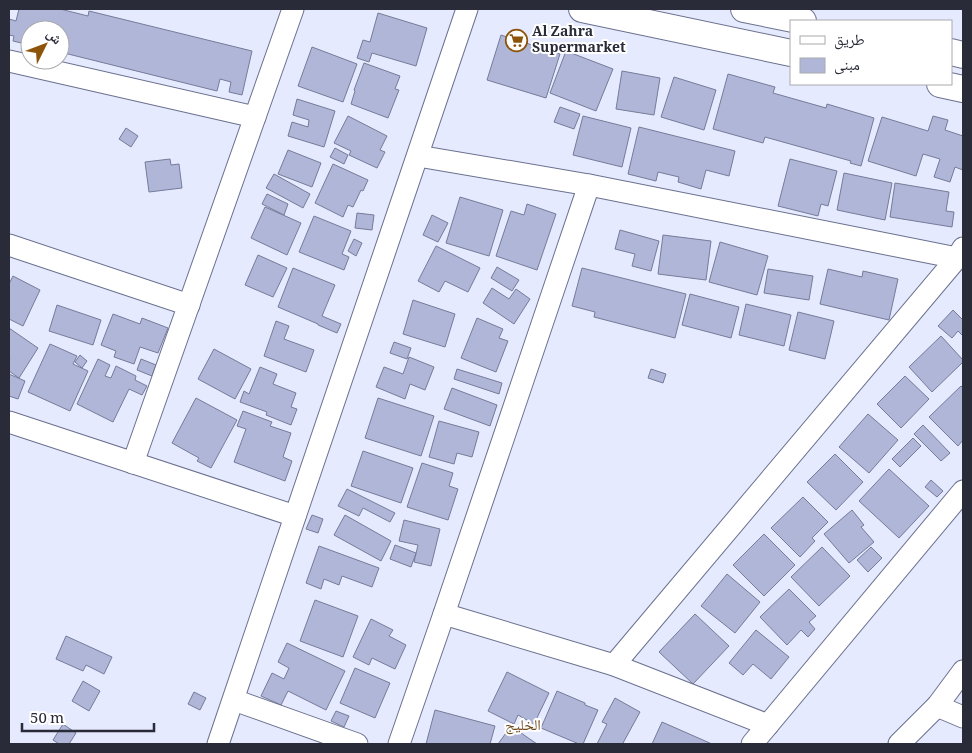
<svg xmlns="http://www.w3.org/2000/svg" width="972" height="753" font-family="Georgia,'Noto Naskh Arabic',serif">
	<style>
		.building { fill: #afb6d7; stroke: #757b99 }
		.lines { fill: none; stroke-linecap: round; stroke-linejoin: round }
		.minor-casing { stroke: #6b718f; stroke-width: 23 }
		.tertiary-casing { stroke: #6b718f; stroke-width: 28 }
		.minor { stroke: #fff; stroke-width: 21 }
		.tertiary { stroke: #fff; stroke-width: 26 }
		.labels { text-anchor: middle; dominant-baseline: central; stroke-width: 4; stroke-linejoin: round; paint-order: stroke }
		.poi-label { font-size: 14px; font-weight: bold; fill: #292b38; stroke: #fff; text-anchor: start }
		.neighbourhood-label { font-size: 15px; fill: #6f481b; stroke: #fff }
	</style>
	<rect width="100%" height="100%" fill="#e6eafe"/>
	<!-- building -->
	<g class="building">
		<path d="M19,9H60L88,16L89,11L252,51L242,95L229,92L231,82L220,79L217,91L60,52V30H30V45L13,41L14,36L9,35V19L16,21Z"/>
		<path d="M378,13L427,28L416,66L372,53L369,62L357,58L363,40L370,42Z"/>
		<path d="M501,35L560,54L546,98L487,80Z"/>
		<path d="M312,47L357,64L343,102L298,86Z"/>
		<path d="M566,51L613,69L596,111L550,93Z"/>
		<path d="M364,63L400,76L395,89L399,90L388,118L351,104L355,91L354,90Z"/>
		<path d="M622,71L660,78L654,115L616,109Z"/>
		<path d="M728,74L775,87L773,93L826,108L827,104L874,118L861,166L850,163L851,161L765,137L763,143L713,129Z"/>
		<path d="M674,77L716,90L704,130L661,117Z"/>
		<path d="M297,99L335,111L324,147L288,136L292,122L308,127L309,120L293,115Z"/>
		<path d="M560,107L580,114L574,129L554,122Z"/>
		<path d="M348,116L387,136L380,150L385,152L377,168L349,155L351,151L334,143Z"/>
		<path d="M583,116L631,128L622,167L573,155Z"/>
		<path d="M933,116L948,120L945,130L963,136V170L955,167L950,182L934,177L940,159L923,154L916,176L868,161L882,117L928,131Z"/>
		<path d="M639,127L735,151L729,176L706,170L701,189L678,182L679,177L658,172L656,181L628,174Z"/>
		<path d="M126,128L138,136L131,147L119,139Z"/>
		<path d="M335,148L348,155L344,164L330,157Z"/>
		<path d="M288,150L321,163L312,187L278,174Z"/>
		<path d="M170,159L171,165L179,164L182,188L149,192L145,162Z"/>
		<path d="M790,159L837,171L828,206L821,204L818,216L778,206Z"/>
		<path d="M333,164L368,180L363,191L361,190L353,207L348,205L343,217L315,203Z"/>
		<path d="M844,173L892,183L885,220L837,210Z"/>
		<path d="M274,174L310,194L303,208L266,188Z"/>
		<path d="M895,183L949,192L946,211L954,212L952,227L890,217Z"/>
		<path d="M267,194L288,204L284,215L262,204Z"/>
		<path d="M460,197L503,210L489,256L446,243Z"/>
		<path d="M527,204L556,214L537,270L496,256L511,211L524,215Z"/>
		<path d="M265,207L301,223L287,255L251,238Z"/>
		<path d="M357,213L374,215L372,230L355,228Z"/>
		<path d="M432,215L448,223L438,242L423,235Z"/>
		<path d="M314,216L351,231L342,254L349,257L344,270L299,252Z"/>
		<path d="M620,230L659,241L651,271L632,266L635,254L615,249Z"/>
		<path d="M663,235L711,241L706,280L658,274Z"/>
		<path d="M354,239L362,243L356,256L348,251Z"/>
		<path d="M720,242L768,256L757,295L709,282Z"/>
		<path d="M436,246L480,268L468,292L445,281L439,292L418,281Z"/>
		<path d="M258,255L287,268L273,297L245,285Z"/>
		<path d="M497,267L519,280L512,291L491,278Z"/>
		<path d="M293,268L335,285L322,316L341,324L337,333L318,325V324L278,307Z"/>
		<path d="M582,268L686,294L675,338L594,317L595,312L572,306Z"/>
		<path d="M768,269L813,276L809,300L764,293Z"/>
		<path d="M828,269L862,277L863,271L898,279L889,320L820,304Z"/>
		<path d="M13,276L40,290L23,326L9,319V284Z"/>
		<path d="M492,288L509,299L516,289L530,299L514,324L483,303Z"/>
		<path d="M690,294L739,307L731,338L682,325Z"/>
		<path d="M413,300L455,314L445,347L403,334Z"/>
		<path d="M746,304L791,315L784,346L739,335Z"/>
		<path d="M57,305L101,320L93,345L49,331Z"/>
		<path d="M953,310L963,320V336L958,331L952,338L938,326Z"/>
		<path d="M798,312L834,321L825,359L789,350Z"/>
		<path d="M113,314L140,324L142,318L168,328L158,353L140,347L134,364L114,357L116,351L101,345Z"/>
		<path d="M477,318L503,329L499,338L508,341L496,372L461,358Z"/>
		<path d="M276,321L289,326L284,339L314,350L306,372L264,356Z"/>
		<path d="M9,328L38,348L19,378L9,371V360L10,358H9Z"/>
		<path d="M941,336L963,360V362L932,392L909,367Z"/>
		<path d="M394,342L411,348L407,359L390,353Z"/>
		<path d="M50,344L77,356L73,364L88,371L70,411L28,392Z"/>
		<path d="M214,349L251,369L235,399L198,379Z"/>
		<path d="M80,355L87,361L82,368L75,362Z"/>
		<path d="M409,357L434,367L425,390L410,384L405,399L376,387L384,367L403,374Z"/>
		<path d="M98,359L110,365L105,376L111,378L116,366L136,376L135,380L147,386L142,395L129,389L113,422L77,404Z"/>
		<path d="M141,359L156,365L152,376L137,370Z"/>
		<path d="M260,367L277,374L273,384L296,393L291,407L297,409L291,425L266,415L267,412L240,402L244,391L249,394Z"/>
		<path d="M457,369L502,383L499,394L454,379Z"/>
		<path d="M651,369L666,374L663,383L648,378Z"/>
		<path d="M9,374L25,381L18,399L9,396Z"/>
		<path d="M905,376L929,399L901,428L877,404Z"/>
		<path d="M961,386L963,388V440L958,446L929,417Z"/>
		<path d="M452,388L497,405L490,426L444,409Z"/>
		<path d="M196,398L237,420L211,468L197,461L199,458L172,443Z"/>
		<path d="M378,398L434,416L421,456L365,438Z"/>
		<path d="M243,411L272,422L270,426L291,433L283,457L292,461L285,481L234,462L246,429L237,426Z"/>
		<path d="M868,414L898,440L869,473L839,447Z"/>
		<path d="M439,421L479,432L472,457L457,453L454,464L429,457Z"/>
		<path d="M923,425L950,453L941,461L914,434Z"/>
		<path d="M913,438L921,446L900,467L892,459Z"/>
		<path d="M363,451L413,468L401,503L351,486Z"/>
		<path d="M835,454L863,482L836,510L807,482Z"/>
		<path d="M422,463L453,473L449,486L458,489L448,520L407,507Z"/>
		<path d="M889,469L929,506L899,538L859,501Z"/>
		<path d="M931,480L943,491L937,497L925,487Z"/>
		<path d="M347,489L395,513L390,522L363,508L359,516L338,506Z"/>
		<path d="M803,497L828,522L812,538L815,541L800,557L771,528Z"/>
		<path d="M852,510L864,525L861,527L874,542L849,563L824,534Z"/>
		<path d="M312,515L323,519L318,533L306,529Z"/>
		<path d="M345,515L391,541L381,561L334,535Z"/>
		<path d="M404,520L440,529L431,566L414,562L418,545L399,541Z"/>
		<path d="M764,534L795,565L764,596L733,565Z"/>
		<path d="M395,545L416,553L411,567L390,559Z"/>
		<path d="M319,546L379,568L372,587L342,576L339,585L324,579L321,589L306,583Z"/>
		<path d="M822,547L850,576L819,606L791,577Z"/>
		<path d="M871,547L882,558L868,572L857,560Z"/>
		<path d="M727,574L760,602L735,633L701,606Z"/>
		<path d="M789,589L816,616L809,622L815,629L808,637L801,630L787,645L760,617Z"/>
		<path d="M315,600L358,616L343,657L300,641Z"/>
		<path d="M695,614L729,646L693,684L659,652Z"/>
		<path d="M371,619L393,630L389,636L406,645L395,669L372,658L369,665L353,657Z"/>
		<path d="M756,630L789,657L771,679L753,664L743,675L729,663Z"/>
		<path d="M66,636L112,657L104,674L86,665L83,671L56,659Z"/>
		<path d="M287,643L345,671L326,710L288,691L281,705L261,696L272,673L284,679L289,668L278,662Z"/>
		<path d="M355,668L390,683L375,718L340,703Z"/>
		<path d="M507,672L549,693L534,724L518,715L514,724L488,711Z"/>
		<path d="M83,681L100,691L89,711L72,701Z"/>
		<path d="M557,691L585,703V705L598,710L583,744H579L541,728Z"/>
		<path d="M194,692L206,698L200,710L188,704Z"/>
		<path d="M615,698L640,712L623,743L626,744H597L607,724L602,722Z"/>
		<path d="M435,710L495,726L490,744H426Z"/>
		<path d="M336,711L349,716L344,727L331,721Z"/>
		<path d="M662,722L712,744H652Z"/>
		<path d="M63,724L76,733L69,744H59L53,740Z"/>
		<path d="M511,726L537,744H498Z"/>
	</g>
	<g class="lines">
		<defs>
			<g id="minor">
				<path d="M9,61L255,117"/>
				<path d="M418,156L589,185L957,258"/>
				<path d="M9,245L189,305"/>
				<path d="M9,422L295,516"/>
				<path d="M133,463L293,9"/>
				<path d="M444,614L614,665L768,725"/>
				<path d="M614,665L957,258L963,248"/>
				<path d="M234,700L357,744"/>
				<path d="M937,706L963,717"/>
				<path d="M218,744L467,9"/>
				<path d="M399,744L444,614L589,185"/>
				<path d="M752,744L963,491"/>
				<path d="M899,744L937,706L963,671"/>
			</g>
			<g id="tertiary">
				<path d="M582,9L791,53"/>
				<path d="M744,9L803,21"/>
				<path d="M951,52L963,55"/>
				<path d="M940,84L963,89"/>
			</g>
		</defs>
		<!-- minor casing -->
		<use href="#minor" class="minor-casing"/>
		<!-- tertiary casing -->
		<use href="#tertiary" class="tertiary-casing"/>
		<!-- minor -->
		<use href="#minor" class="minor"/>
		<!-- tertiary -->
		<use href="#tertiary" class="tertiary"/>
	</g>
	<!-- icons -->
	<defs>
		<symbol id="supermarket-ring" viewBox="-11 -11 22 22"><circle r="9.5" fill="#fff" stroke="#8c5509" stroke-width="1.5"/><path d="M-6-5.5h2.5l.6 2H6L4.5 2H-2.5L-4.4-4H-6ZM-1.5 3.2a1.3 1.3 0 1 0 .1 0ZM3 3.2a1.3 1.3 0 1 0 .1 0Z" fill="#8c5509"/></symbol>
	</defs>
	<g fill-rule="evenodd">
		<use href="#supermarket-ring" x="504" y="28" width="25" height="25"/>
	</g>
	<g class="labels">
		<!-- poi labels -->
		<g class="poi-label">
			<text x="532" y="33">Al Zahra<tspan x="532" dy="16">Supermarket</tspan></text>
		</g>
		<!-- neighbourhood labels -->
		<g class="neighbourhood-label">
			<text x="523" y="727">الخليج</text>
		</g>
	</g>
	<!-- border -->
	<rect width="972" height="753" fill="none" stroke="#292b38" stroke-width="20"/>
	<!-- legend -->
	<rect x="790" y="20" width="162" height="65" fill="#ffffff" stroke="#a9aaaf"/>
	<rect x="800" y="36" width="25" height="8" fill="#ffffff" stroke="#a9aaaf"/>
	<text x="834" y="45" font-size="15" fill="#292b38">طريق</text>
	<rect x="800" y="58" width="25" height="15" fill="#afb6d7" stroke="#a9aaaf"/>
	<text x="834" y="70" font-size="15" fill="#292b38">مبنى</text>
	<!-- north arrow -->
	<g transform="translate(45 45) rotate(48)"><circle r="24" fill="#ffffff" stroke="#a9aaaf"/>
	<path d="M0-4L9 19L0 12L-9 19Z" fill="#8c5509"/>
	<text y="-8" font-size="14" font-weight="bold" text-anchor="middle" fill="#292b38">ش</text>
	</g>
	<!-- scale -->
	<path d="M22 723v8h132v-8" fill="none" stroke="#292b38" stroke-width="2.5"/>
	<text x="30" y="723" font-size="15" fill="#292b38" stroke="#ffffff" stroke-width="4" paint-order="stroke">50 m</text>
</svg>
